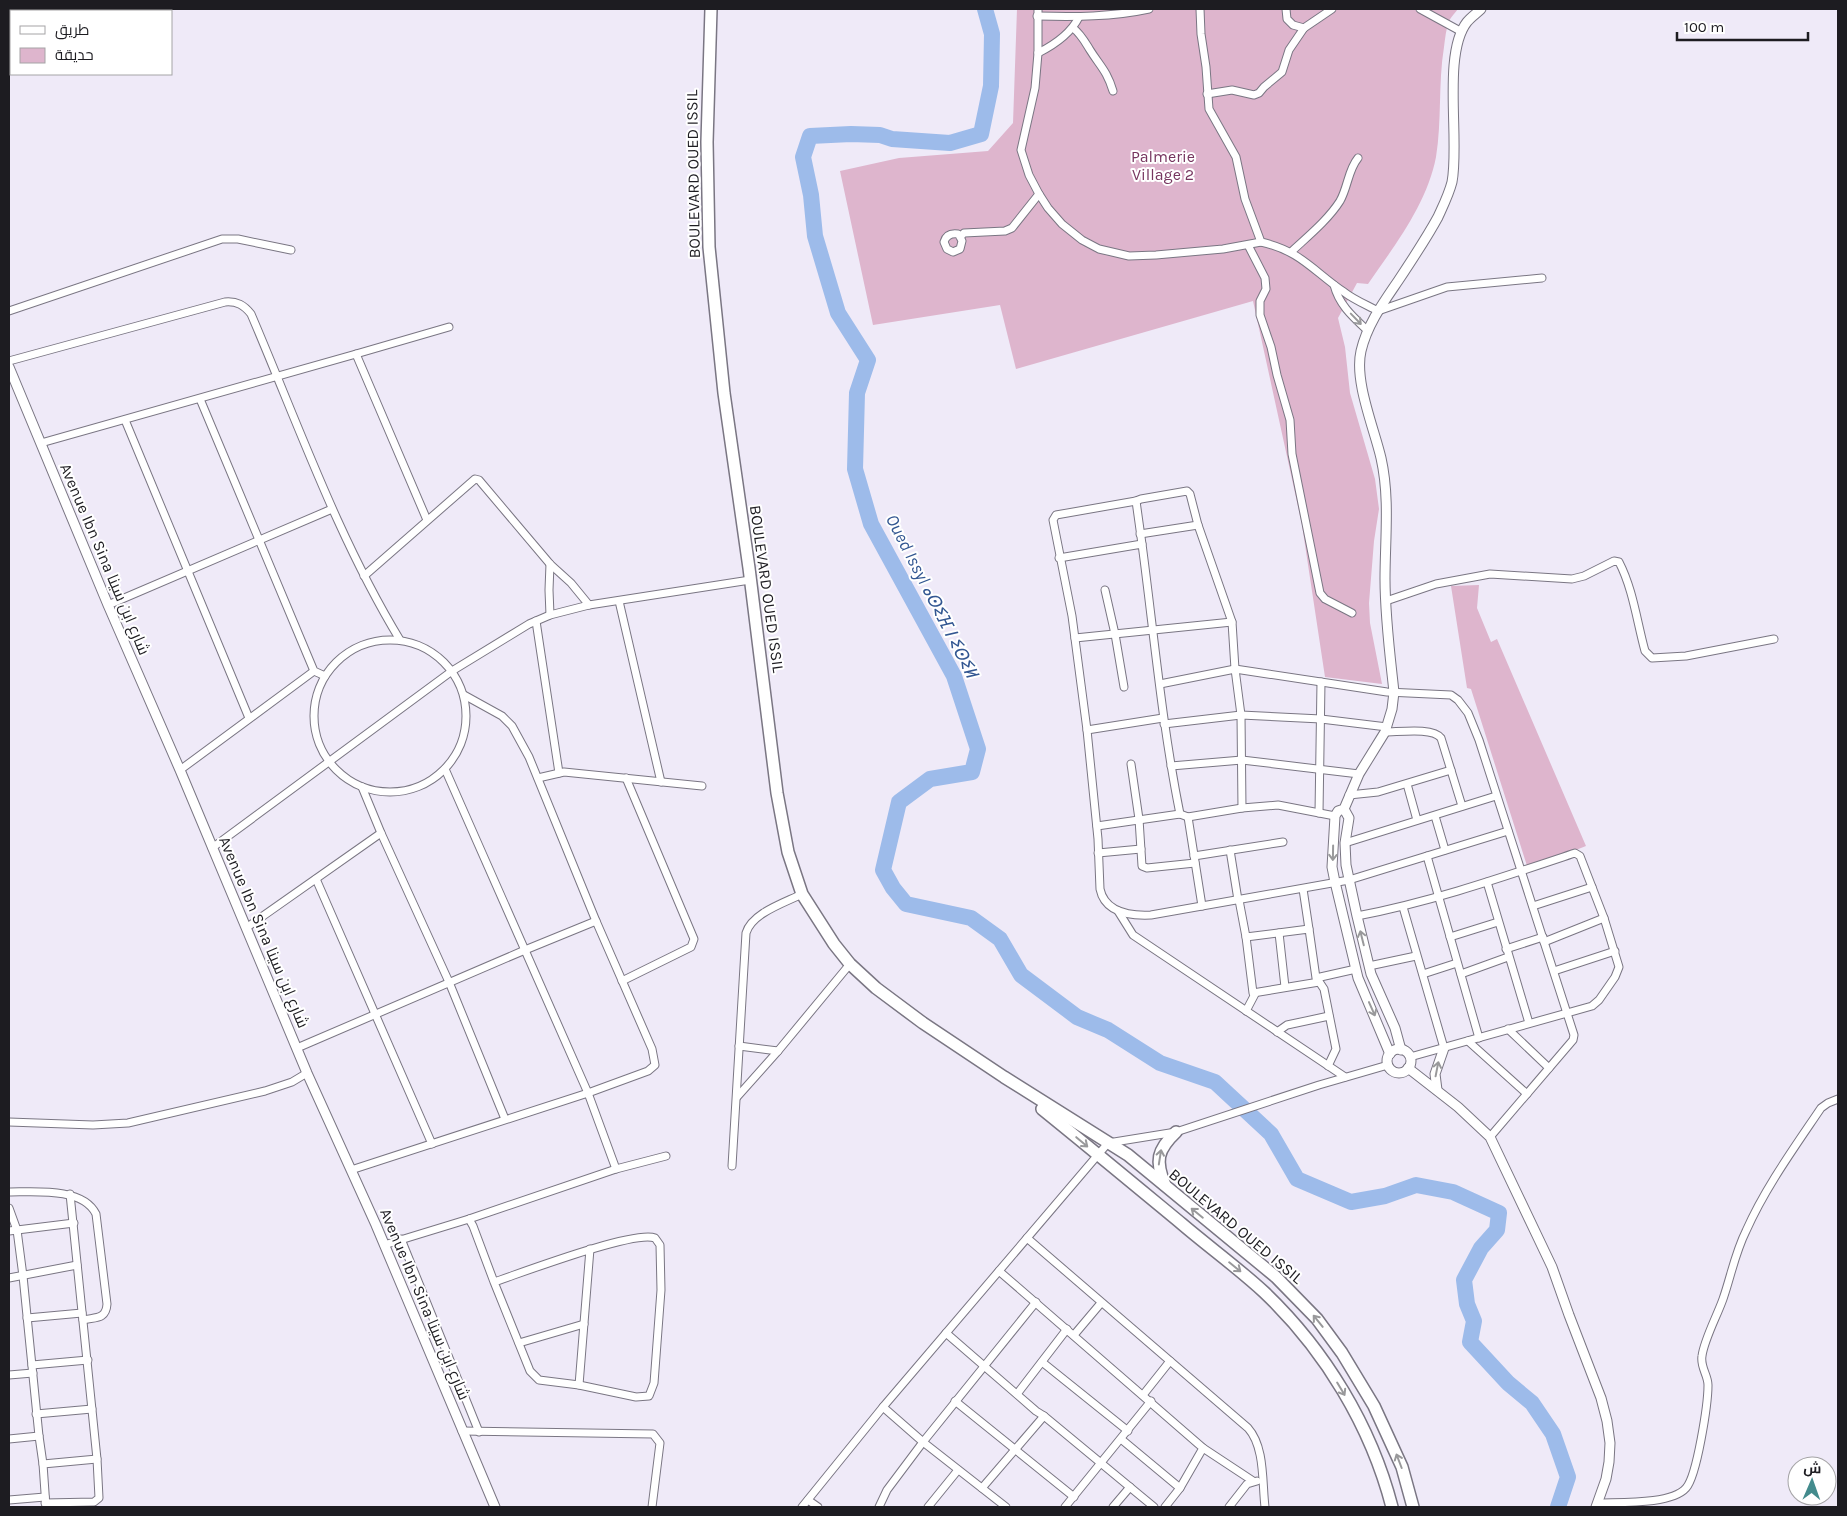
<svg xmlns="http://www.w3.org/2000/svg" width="1847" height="1516" font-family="Karla,Cairo,'Noto Sans Tifinagh',sans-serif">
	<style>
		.green { fill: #deb5cd }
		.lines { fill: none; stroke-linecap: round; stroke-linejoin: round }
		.river { stroke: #9dbbea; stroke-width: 16 }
		.minor-casing { stroke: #7a7683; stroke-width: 9 }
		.tertiary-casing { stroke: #7a7683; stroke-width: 11 }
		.primary-casing { stroke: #7a7683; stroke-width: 14 }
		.minor { stroke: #fff; stroke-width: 7 }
		.tertiary { stroke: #fff; stroke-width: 9 }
		.primary { stroke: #fff; stroke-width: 11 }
		.oneway { stroke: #99999b }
		.labels { text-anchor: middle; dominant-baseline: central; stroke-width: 4; stroke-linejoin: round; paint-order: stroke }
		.park-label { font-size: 16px; fill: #76355f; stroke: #fff }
		.street-label { font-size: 16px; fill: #1d1c21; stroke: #fff }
		.water-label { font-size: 18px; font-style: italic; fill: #325691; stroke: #fff }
	</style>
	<rect width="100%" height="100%" fill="#efeaf8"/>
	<!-- green -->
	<g class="green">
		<path d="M1017,9H1458C1455,13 1451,17 1449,21C1446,29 1445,39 1444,47C1438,84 1442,121 1436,157C1427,204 1395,245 1368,284L1357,283L1338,318L1345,347L1350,393L1375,479L1379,509L1374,541L1369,603L1370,623L1382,684L1325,677L1302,525L1253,301L1016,369L1000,305L873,325L840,171L899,158L988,151L1013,123Z"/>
		<path d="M1479,585L1477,608L1491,642L1497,639L1586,846L1528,869L1471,689L1467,688L1451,586Z"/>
	</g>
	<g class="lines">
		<!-- river -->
		<path class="river" d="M985,9L992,34L991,86L981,134L950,143L892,139L880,135L851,134L810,136L803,157L811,195L815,236L838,313L868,360L857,393L855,469L871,524L954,676L978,749L972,772L930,779L899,802L883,870L893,888L906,904L971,918L1000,939L1021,975L1077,1017L1108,1030L1160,1063L1215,1082L1271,1134L1297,1179L1351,1202L1385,1196L1416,1185L1453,1192L1499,1213L1497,1230L1481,1248L1464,1280L1467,1304L1474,1321L1470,1342L1508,1383L1532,1403L1553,1434L1568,1477L1558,1507"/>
		<defs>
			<g id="minor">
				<path d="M1038,9V53L1035,88L1021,150L1029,175L1039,194L1048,208L1062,224L1082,240L1099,249L1129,256L1156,255L1223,249L1261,242"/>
				<path d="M1200,9L1201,34L1206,67L1209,109L1236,157L1245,199L1261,242C1301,251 1313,271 1344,292C1354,300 1367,305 1378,311L1447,287L1542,278"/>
				<path d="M1286,9L1287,19L1293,25L1304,28L1332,9"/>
				<path d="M1420,9L1462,32"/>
				<path d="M43,11L49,9"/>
				<path d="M1037,16C1075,17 1112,17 1149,9"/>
				<path d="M9,25L11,24"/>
				<path d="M1073,28C1081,34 1085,42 1090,50C1100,66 1107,71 1113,91"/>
				<path d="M1038,53C1054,45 1071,33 1079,17"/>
				<path d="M1207,94L1232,90L1254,95L1259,93L1264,87L1282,72L1289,50L1304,28"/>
				<path d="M960,237L962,241L960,249L953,252L947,249L944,242C946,235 951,233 958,234L960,237L964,233L1005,231L1012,228L1039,194"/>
				<path d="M1248,245L1265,278L1266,289L1260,301V315L1271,347L1277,375L1290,420L1292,454L1320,593L1325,599L1352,613"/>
				<path d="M1291,252C1307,237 1328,220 1340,201C1348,187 1348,170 1358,158"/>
				<path d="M1334,285C1339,305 1353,317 1368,331"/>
				<path d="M9,311L222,239H238L291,250"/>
				<path d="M356,354L449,327"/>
				<path d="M9,361L225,302C237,301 244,305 251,314C298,424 338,538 400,640"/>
				<path d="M200,399L314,671L325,676"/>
				<path d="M125,420L249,718"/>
				<path d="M41,443L356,354L427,520"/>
				<path d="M1136,501L1142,544"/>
				<path d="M1140,534L1198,525"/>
				<path d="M1059,558L1142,544C1154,634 1162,725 1180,814"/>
				<path d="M550,564L549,590L550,615"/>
				<path d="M364,576L475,479L479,480L550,564L571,583L589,605"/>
				<path d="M1105,590L1115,634L1124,687"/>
				<path d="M619,601L661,782"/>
				<path d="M1386,601L1436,584L1490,574L1572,579L1584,576L1614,561L1619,562C1633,589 1637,622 1645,651L1652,658L1686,656L1774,639"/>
				<path d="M108,605L332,509"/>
				<path d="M536,621L559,773"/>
				<path d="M1075,638L1232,622"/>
				<circle cx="390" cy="716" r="76"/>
				<path d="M1160,684L1235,669L1387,692L1451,695L1458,700L1468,713L1479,740L1574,1035L1573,1040L1490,1137"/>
				<path d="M1164,724L1241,715L1321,719L1387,727"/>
				<path d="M1087,730L1163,718"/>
				<path d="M1385,732C1399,732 1433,727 1441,738L1462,806"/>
				<path d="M1131,764L1139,819L1142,866L1147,868L1195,863"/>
				<path d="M1171,766L1242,760L1359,774"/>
				<path d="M445,769L588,1093L616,1169"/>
				<path d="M180,770L314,671"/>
				<path d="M538,778L564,772L702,786"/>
				<path d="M1407,784L1417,820"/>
				<path d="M362,787L381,833L449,982L505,1119"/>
				<path d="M1349,795L1378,792L1451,770"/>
				<path d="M1242,808L1241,715L1235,669L1232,622L1198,525L1190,494L1187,491L1141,499L1136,501L1056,515L1053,520L1072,616L1087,730L1098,839L1100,889C1105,913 1130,916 1151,915L1349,880L1508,831"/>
				<path d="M1319,813L1321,682"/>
				<path d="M1435,816L1445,850"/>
				<path d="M1188,817L1202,906"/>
				<path d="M1097,826L1180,814L1188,817L1242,808L1278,805L1335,816"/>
				<path d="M1345,843L1496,796"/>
				<path d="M212,848L452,671L529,624L550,615L589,605L750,580"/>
				<path d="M1230,850L1238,900"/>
				<path d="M1098,853L1141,849"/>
				<path d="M1194,856L1283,842"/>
				<path d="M1427,856L1479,1038"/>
				<path d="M316,879L432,1144"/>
				<path d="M1487,882L1529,1023"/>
				<path d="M1303,889L1309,929"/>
				<path d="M1239,900L1246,937L1309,929L1316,978L1356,969"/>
				<path d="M1533,906L1592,887"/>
				<path d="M1403,907L1444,1048"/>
				<path d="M1118,911L1133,935L1345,1077"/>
				<path d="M1357,916C1431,902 1503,877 1575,853L1580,856L1604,918L1619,967L1615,977L1599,1000L1592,1006L1410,1057"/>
				<path d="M246,928L381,833"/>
				<path d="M1279,933L1285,987"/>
				<path d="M1246,937L1253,993L1319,982"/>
				<path d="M1450,937L1498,922"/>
				<path d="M1544,942L1604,918"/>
				<path d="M1506,949L1543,937"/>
				<path d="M1369,966L1416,956"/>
				<path d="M1554,971L1615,951"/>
				<path d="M1423,974L1457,963"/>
				<path d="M1461,974L1508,957"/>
				<path d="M1318,980L1324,989L1336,1049L1328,1066"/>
				<path d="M622,981L691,947L694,939L626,778"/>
				<path d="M1246,1011L1255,994"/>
				<path d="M1508,1029L1549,1068"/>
				<path d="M1277,1032L1287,1025L1329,1016"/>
				<path d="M1468,1041L1527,1094"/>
				<path d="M739,1046L778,1051"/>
				<path d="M297,1048L525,950L596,921"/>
				<path d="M737,1097L778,1051L850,964"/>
				<path d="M9,1122L93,1125L128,1123L265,1091L292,1082L307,1073"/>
				<path d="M732,1166L746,933C752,913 784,903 802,894"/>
				<path d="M351,1170L588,1093L648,1071L655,1065L652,1049L596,921L529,757L512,726L502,716L464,695"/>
				<path d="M9,1192C34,1192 83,1187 96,1214L107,1304C106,1320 95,1317 83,1320"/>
				<path d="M9,1208L17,1230L23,1276L39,1436L43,1464L46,1507"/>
				<path d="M469,1219L473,1226L494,1282L530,1371L539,1380L579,1385L636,1397L649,1396L654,1383L661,1290L660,1245L655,1238C634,1230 521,1273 494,1282"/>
				<path d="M9,1231L74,1223"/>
				<path d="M1027,1238L1248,1428C1265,1447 1262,1482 1265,1507"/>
				<path d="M401,1239L479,1432"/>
				<path d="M384,1245L469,1219L616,1169L666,1156"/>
				<path d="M999,1271L1203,1448L1180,1488L1165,1507"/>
				<path d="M9,1278L77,1265"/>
				<path d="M27,1318L82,1313"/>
				<path d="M946,1333L1036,1411L1044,1416L1154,1507"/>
				<path d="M1074,1335L1101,1303"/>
				<path d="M519,1343L584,1324"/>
				<path d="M1042,1362L1128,1431"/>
				<path d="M32,1365L88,1360"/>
				<path d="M9,1375L33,1373"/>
				<path d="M579,1385L590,1249"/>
				<path d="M1017,1394L1067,1329"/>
				<path d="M1143,1395L1170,1361"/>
				<path d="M955,1401L1074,1497"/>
				<path d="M883,1407L923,1442L1006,1507"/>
				<path d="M36,1414L92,1409"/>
				<path d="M462,1431L653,1434L660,1443L652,1507"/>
				<path d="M9,1439L39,1436"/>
				<path d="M1121,1439L1180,1488"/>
				<path d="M1203,1448L1253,1481"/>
				<path d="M43,1464L97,1459"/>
				<path d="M982,1488L1044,1416"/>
				<path d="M9,1500L45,1497"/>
				<path d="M808,1500L818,1507"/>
				<path d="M45,1503L94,1502L99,1498L97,1459L70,1194"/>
				<path d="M1598,1503C1619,1502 1671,1505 1686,1488C1697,1476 1708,1404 1708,1385C1708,1375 1700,1367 1702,1356C1704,1340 1717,1316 1723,1299C1731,1276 1735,1253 1746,1231C1765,1188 1794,1148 1821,1108L1828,1103L1838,1099"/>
				<path d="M802,1507L883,1407L1108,1143L1176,1132L1319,1085L1388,1065"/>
				<path d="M879,1507L887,1490L923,1442L1036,1302"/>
				<path d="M928,1507L958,1470"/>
				<path d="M1065,1507L1151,1401"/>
				<path d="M1113,1507L1130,1487"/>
				<path d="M1229,1507L1247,1484L1257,1481"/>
			</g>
			<g id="tertiary">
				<path d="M9,367L108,605L180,770L307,1073L376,1225L495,1507"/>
				<path d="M1344,809L1349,818L1345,843L1346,865L1357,916L1371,974L1395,1028L1401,1050"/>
				<circle cx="1399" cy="1061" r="12"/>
				<path d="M1390,1054L1358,978L1335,882L1332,867L1335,816L1338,811L1344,809L1359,774L1385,732L1392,709L1394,692C1390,655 1385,617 1385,579C1385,539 1390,498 1381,458C1374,428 1354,381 1361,351C1367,325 1383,303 1398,281C1412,260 1426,239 1438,217C1443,206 1449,194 1452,182C1460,141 1442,54 1467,22C1471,17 1477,13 1481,9"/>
				<path d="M1408,1068L1458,1107L1490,1137L1552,1267L1569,1315L1601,1398L1607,1421L1610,1443L1609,1462L1606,1479L1596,1507"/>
				<path d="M1437,1090L1435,1074L1444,1048"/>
			</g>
			<g id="primary">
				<path d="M711,9L707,142L709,247L724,393L749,568L777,793L788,852L802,894L834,944L850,964L876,988L923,1023L1004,1077L1128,1155L1276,1277L1317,1319L1342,1353L1374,1406L1402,1467L1413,1507"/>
				<path d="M1042,1109C1089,1147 1136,1186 1182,1224C1209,1247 1238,1268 1264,1292C1325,1350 1371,1426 1392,1507"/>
				<path d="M1165,1185C1155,1161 1157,1150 1176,1132"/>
			</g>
		</defs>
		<!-- minor casing -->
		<use href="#minor" class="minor-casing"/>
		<!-- tertiary casing -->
		<use href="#tertiary" class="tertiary-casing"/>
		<!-- primary casing -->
		<use href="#primary" class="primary-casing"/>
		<!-- minor -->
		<use href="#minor" class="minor"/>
		<!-- tertiary -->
		<use href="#tertiary" class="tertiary"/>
		<!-- primary -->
		<use href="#primary" class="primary"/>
	</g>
	<!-- one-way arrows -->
	<defs><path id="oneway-shaft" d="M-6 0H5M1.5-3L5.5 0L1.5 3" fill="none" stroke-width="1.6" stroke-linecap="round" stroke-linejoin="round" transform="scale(1.25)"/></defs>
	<g class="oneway">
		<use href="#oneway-shaft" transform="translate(1356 319) rotate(46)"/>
		<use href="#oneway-shaft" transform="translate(1333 853) rotate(91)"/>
		<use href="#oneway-shaft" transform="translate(1362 938) rotate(-104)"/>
		<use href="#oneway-shaft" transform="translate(1372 1009) rotate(66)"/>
		<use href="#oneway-shaft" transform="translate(1437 1069) rotate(-79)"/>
		<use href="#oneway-shaft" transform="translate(1082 1142) rotate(40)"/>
		<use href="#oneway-shaft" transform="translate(1160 1157) rotate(-81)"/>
		<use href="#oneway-shaft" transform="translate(1197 1213) rotate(-141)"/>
		<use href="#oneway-shaft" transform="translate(1235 1267) rotate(39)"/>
		<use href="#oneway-shaft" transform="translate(1318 1321) rotate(-129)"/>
		<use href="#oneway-shaft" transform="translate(1341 1389) rotate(59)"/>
		<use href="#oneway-shaft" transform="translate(1399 1461) rotate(-111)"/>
	</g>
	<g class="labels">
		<!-- park labels -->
		<g class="park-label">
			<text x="1163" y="156">Palmerie<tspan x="1163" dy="18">Village 2</tspan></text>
		</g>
		<!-- street labels -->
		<g class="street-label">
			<text transform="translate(693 174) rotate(-91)">BOULEVARD OUED ISSIL</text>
			<text transform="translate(105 559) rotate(67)">Avenue Ibn Sina شارع ابن سينا</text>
			<text transform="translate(767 589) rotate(82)">BOULEVARD OUED ISSIL</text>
			<text transform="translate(264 932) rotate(67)">Avenue Ibn Sina شارع ابن سينا</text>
			<text transform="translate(1236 1226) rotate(40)">BOULEVARD OUED ISSIL</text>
			<text transform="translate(425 1304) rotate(67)">Avenue Ibn Sina شارع ابن سينا</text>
		</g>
		<!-- water labels -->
		<g class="water-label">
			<text transform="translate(932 596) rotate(63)">Oued Issyl ⴰⵙⵉⴼ ⵏ ⵉⵙⵉⵍ</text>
		</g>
	</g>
	<!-- border -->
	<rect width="1847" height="1516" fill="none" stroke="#1d1c21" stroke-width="20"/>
	<!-- legend -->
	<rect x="10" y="10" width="162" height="65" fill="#ffffff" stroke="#a5a4a6"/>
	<rect x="20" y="26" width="25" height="8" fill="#ffffff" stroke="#a5a4a6"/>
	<text x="55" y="35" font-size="15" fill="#1d1c21">طريق</text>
	<rect x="20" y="48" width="25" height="15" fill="#deb5cd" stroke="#a5a4a6"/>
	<text x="55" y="60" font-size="15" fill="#1d1c21">حديقة</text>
	<!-- north arrow -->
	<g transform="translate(1812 1481) rotate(2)"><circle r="24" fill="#ffffff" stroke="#a5a4a6"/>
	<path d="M0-4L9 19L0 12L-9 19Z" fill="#438b8d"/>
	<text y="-8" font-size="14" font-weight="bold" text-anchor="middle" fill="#1d1c21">ش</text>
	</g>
	<!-- scale -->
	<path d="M1677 32v8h131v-8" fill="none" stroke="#1d1c21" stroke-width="2.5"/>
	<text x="1684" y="32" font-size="15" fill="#1d1c21" stroke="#ffffff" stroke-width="4" paint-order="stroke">100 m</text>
</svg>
